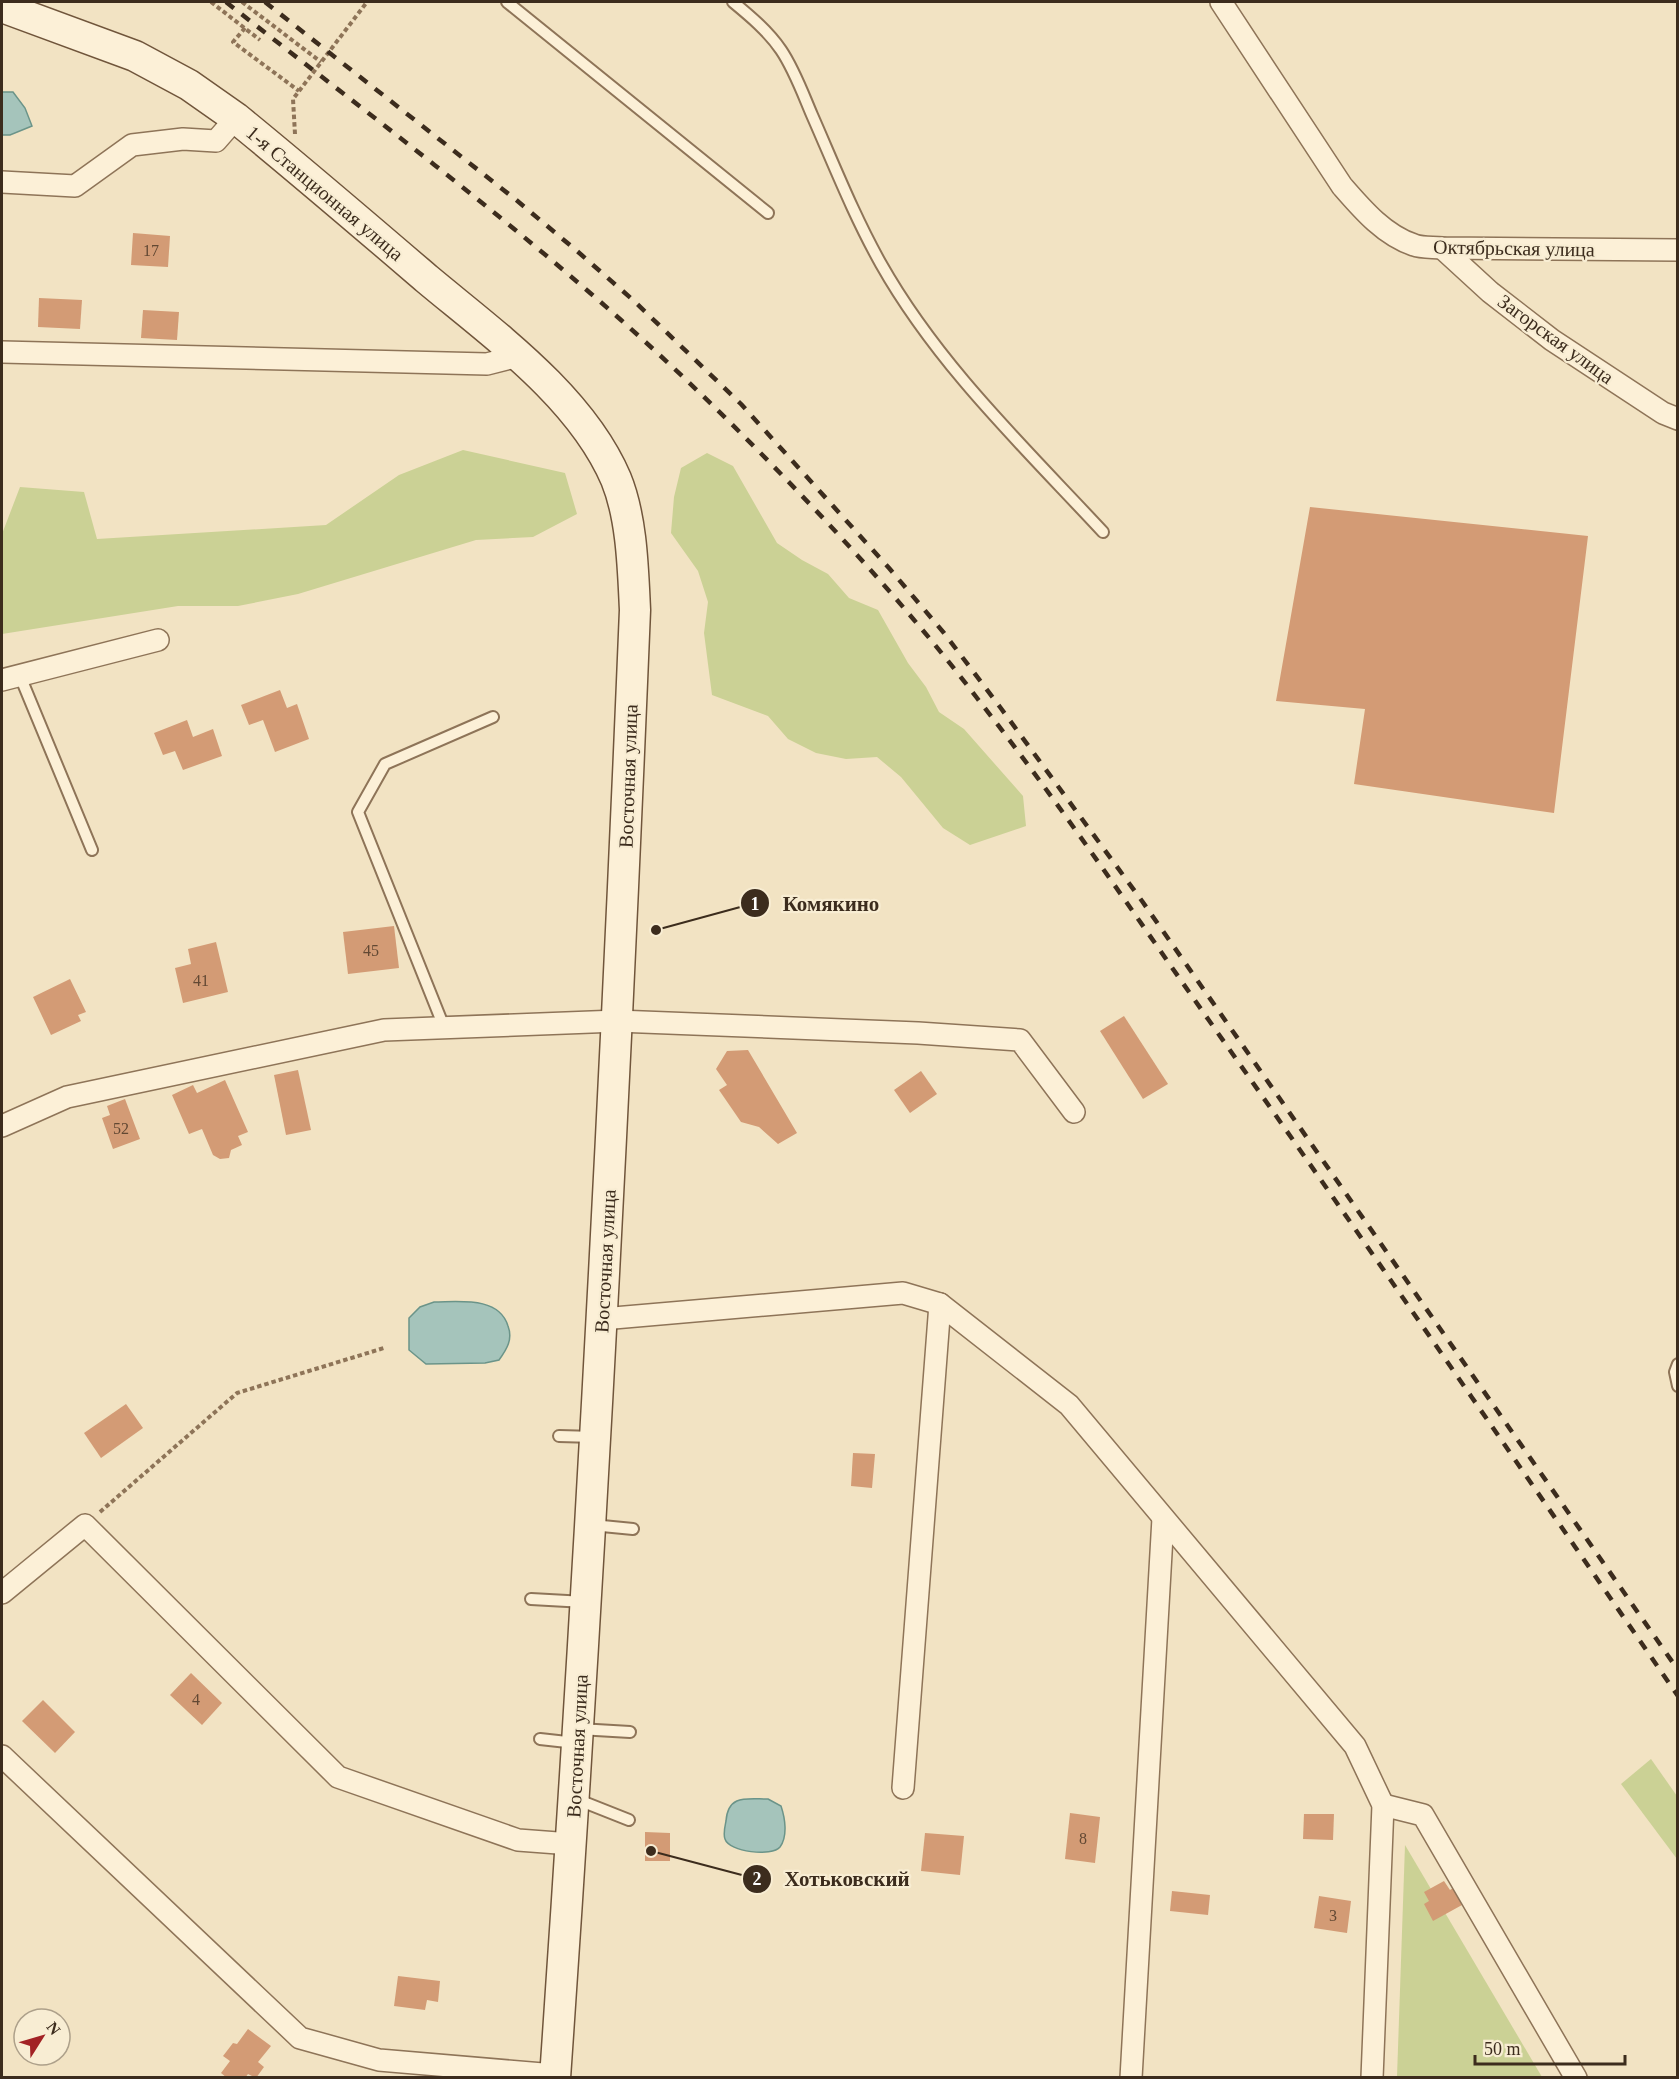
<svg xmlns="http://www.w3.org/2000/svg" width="1679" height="2079" font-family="'Times New Roman',serif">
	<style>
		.green { fill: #cbd195 }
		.water { fill: #a5c4bb; stroke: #6b9489; stroke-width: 1.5 }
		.building { fill: #d39b75 }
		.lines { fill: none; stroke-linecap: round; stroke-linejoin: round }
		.lane-casing { stroke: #8e7458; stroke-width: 14 }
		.street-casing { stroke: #8e7458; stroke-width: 24 }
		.secondary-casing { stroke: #70553b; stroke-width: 33 }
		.path { stroke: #8e7458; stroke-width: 4; stroke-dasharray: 4.5 3; stroke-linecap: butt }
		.lane { stroke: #fcf0d7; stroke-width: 10 }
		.street { stroke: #fcf0d7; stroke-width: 21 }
		.secondary { stroke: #fcf0d7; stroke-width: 30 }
		.rail { stroke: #3c2c1d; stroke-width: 4.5; stroke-dasharray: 10 10; stroke-linecap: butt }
		.labels { text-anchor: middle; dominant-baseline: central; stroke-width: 4.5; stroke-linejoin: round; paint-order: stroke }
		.number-label { font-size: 16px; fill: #624833 }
		.street-label { font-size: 20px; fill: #3c2c1d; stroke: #f8edd3 }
		.leader { fill: none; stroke: #3c2c1d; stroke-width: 2 }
		.callout-dot { fill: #3c2c1d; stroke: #f8edd3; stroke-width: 2 }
		.mark-label { font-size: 18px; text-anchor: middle; font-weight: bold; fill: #fff }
		.callout-label { font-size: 21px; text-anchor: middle; font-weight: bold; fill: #3c2c1d; stroke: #f8edd3; stroke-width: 4.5; stroke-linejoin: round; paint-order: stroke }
	</style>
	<rect width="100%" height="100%" fill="#f2e3c3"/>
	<!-- green -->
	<g class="green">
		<path d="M463,450L565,473L577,514L533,537L476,540L298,594L238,606H178L2,634V534L20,487L84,492L97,539L326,525L399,475Z"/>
		<path d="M707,453L733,466L777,543L802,560L828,574L849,598L878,610L908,663L926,687L939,712L964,729L1023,796L1026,826L970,845L943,828L901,777L877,757L846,759L816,753L788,739L768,716L712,695L704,633L708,602L698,571L671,533L674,497L681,468Z"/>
		<path d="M1651,1759L1677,1796V1859L1621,1784Z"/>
		<path d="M1405,1845L1542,2077H1397Z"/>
	</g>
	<!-- water -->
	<g class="water">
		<path d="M2,92H13L25,108L32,126L10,135H2Z"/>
		<path d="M434,1302C459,1302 499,1296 508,1326C513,1339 507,1349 499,1360L485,1363L426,1364L409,1350V1318L420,1307Z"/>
		<path d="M768,1799L781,1806C785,1818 788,1836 780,1847C772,1857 729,1852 725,1839C723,1834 725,1826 726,1821C728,1794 747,1799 768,1799Z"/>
	</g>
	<!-- building -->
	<g class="building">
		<path d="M133,233L170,236L168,267L131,265Z"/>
		<path d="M39,298L82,300L80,329L38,327Z"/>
		<path d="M143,310L179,312L177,340L141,338Z"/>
		<path d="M1310,507L1588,536L1554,813L1354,784L1365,709L1276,701Z"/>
		<path d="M280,690L287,708L297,704L309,739L275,752L263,720L249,725L241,705Z"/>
		<path d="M187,720L193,737L213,729L222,756L183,770L175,751L163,755L154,733Z"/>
		<path d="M394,926L399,968L348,974L343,932Z"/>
		<path d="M216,942L228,992L183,1003L175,968L191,964L188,949Z"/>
		<path d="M70,979L86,1012L78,1015L81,1021L51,1035L33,997Z"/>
		<path d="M1124,1016L1168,1084L1143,1099L1100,1031Z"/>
		<path d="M748,1050L797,1133L778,1144L759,1127L741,1122L719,1090L727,1085L716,1069L727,1051Z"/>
		<path d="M298,1070L311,1130L286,1135L274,1075Z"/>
		<path d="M921,1071L937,1094L910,1113L894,1090Z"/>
		<path d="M225,1080L248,1132L238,1136L242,1145L231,1150L229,1158L220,1159L213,1155L202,1129L189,1134L172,1095L193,1085L197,1093Z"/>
		<path d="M125,1099L140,1139L113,1149L102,1118L110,1115L107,1106Z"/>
		<path d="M126,1404L143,1428L101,1458L84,1433Z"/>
		<path d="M853,1453L875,1454L872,1488L851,1486Z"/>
		<path d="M191,1673L222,1703L202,1725L170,1695Z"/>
		<path d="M43,1700L75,1732L55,1753L22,1721Z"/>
		<path d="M1070,1813L1100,1817L1095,1863L1065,1859Z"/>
		<path d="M1304,1814H1334L1333,1840L1303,1839Z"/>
		<path d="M645,1832L670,1833V1861H645Z"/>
		<path d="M925,1833L964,1836L960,1875L921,1871Z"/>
		<path d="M1444,1881L1450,1890L1453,1888L1462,1905L1433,1921L1424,1904L1429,1901L1424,1892Z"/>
		<path d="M1172,1891L1210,1895L1208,1915L1170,1911Z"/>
		<path d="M1319,1896L1351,1901L1347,1933L1314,1928Z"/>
		<path d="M398,1976L440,1981L438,2002L427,2000L425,2010L394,2006Z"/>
		<path d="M248,2029L271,2046L258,2062L264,2067L256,2078L248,2074L245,2078H227L221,2073L230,2061L223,2056L233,2043L237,2044Z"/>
	</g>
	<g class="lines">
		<defs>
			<g id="lane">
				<path d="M507,2L768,213"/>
				<path d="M733,2C750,16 768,31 781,50C794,69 803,94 812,115C834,165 854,216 881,264C938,365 1024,447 1103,532"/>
				<path d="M20,676L92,850"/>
				<path d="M444,1027L358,812L385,764L493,717"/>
				<path d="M1678,1364L1675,1372L1678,1386"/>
				<path d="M559,1436L595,1437"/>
				<path d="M592,1525L633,1529"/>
				<path d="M531,1599L585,1602"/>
				<path d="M579,1729L630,1732"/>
				<path d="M540,1739L576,1743"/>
				<path d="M576,1799L629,1820"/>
			</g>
			<g id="street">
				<path d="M1221,2L1342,186C1362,209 1384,235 1414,245C1422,248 1433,247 1442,248L1678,250"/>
				<path d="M2,182L75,186L132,145L183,139L216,141L236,118"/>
				<path d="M1442,248L1490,292L1552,340L1663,413L1678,419"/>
				<path d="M2,352L487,364L518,356"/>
				<path d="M2,680L158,640"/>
				<path d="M2,1126L67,1097L384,1030L617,1021L918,1033L1020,1040L1074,1112"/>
				<path d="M602,1319L903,1293L940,1304L1069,1405L1355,1746L1383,1805L1372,2078"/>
				<path d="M2,1593L85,1525L338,1777L518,1840L571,1844"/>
				<path d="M2,1756L300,2038L379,2060L555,2075"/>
				<path d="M903,1788L940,1304"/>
				<path d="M1383,1805L1423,1815L1576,2078"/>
				<path d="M1131,2078L1163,1518"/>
			</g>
			<path id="secondary" d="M2,7L135,56L189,85L236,118C300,170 364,225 427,279C494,335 581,397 616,479C632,518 633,569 635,610C615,1099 589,1589 555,2078"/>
		</defs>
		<!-- lane casing -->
		<use href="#lane" class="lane-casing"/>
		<!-- street casing -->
		<use href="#street" class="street-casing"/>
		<!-- secondary casing -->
		<use href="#secondary" class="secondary-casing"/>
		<!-- path -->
		<g class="path">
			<path d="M211,2L260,40"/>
			<path d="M242,2L321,62"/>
			<path d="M245,28L233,42L299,91"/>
			<path d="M295,134L293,99L367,2"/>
			<path d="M100,1512L237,1393L384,1348"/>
		</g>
		<!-- lane -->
		<use href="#lane" class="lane"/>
		<!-- street -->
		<use href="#street" class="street"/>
		<!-- secondary -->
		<use href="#secondary" class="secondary"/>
		<!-- rail -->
		<g class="rail">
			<path d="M226,2C358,106 495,208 621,320C692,383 758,449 823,518C877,576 929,635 977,698C1058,801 1132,911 1208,1019C1366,1243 1522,1470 1678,1696"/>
			<path d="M265,2L515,199L577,251L633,300L741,404L889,568L944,633L1000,707L1142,901L1678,1670"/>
		</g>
	</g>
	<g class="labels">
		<!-- number labels -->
		<g class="number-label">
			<text x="151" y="250">17</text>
			<text x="371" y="950">45</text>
			<text x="201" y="980">41</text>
			<text x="121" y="1128">52</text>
			<text x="196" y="1699">4</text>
			<text x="1083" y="1838">8</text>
			<text x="1333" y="1915">3</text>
		</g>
		<!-- street labels -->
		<g class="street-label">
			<text transform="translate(325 193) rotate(40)">1-я Станционная улица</text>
			<text transform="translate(1514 248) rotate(1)">Октябрьская улица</text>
			<text transform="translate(1556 339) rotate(36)">Загорская улица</text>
			<text transform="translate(628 776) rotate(-88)">Восточная улица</text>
			<text transform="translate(605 1261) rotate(-87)">Восточная улица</text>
			<text transform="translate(577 1746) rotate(-87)">Восточная улица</text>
		</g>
	</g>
	<!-- callouts -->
	<path class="leader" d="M656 930L755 903M651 1851L757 1879"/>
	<g class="callout-dot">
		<circle cx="656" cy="930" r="6"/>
		<circle cx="651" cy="1851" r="6"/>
		<circle cx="755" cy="903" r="15"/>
		<circle cx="757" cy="1879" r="15"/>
	</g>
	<g class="mark-label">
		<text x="755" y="910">1</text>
		<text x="757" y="1885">2</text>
	</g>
	<g class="callout-label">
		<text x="831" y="911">Комякино</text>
		<text x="847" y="1886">Хотьковский</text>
	</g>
	<!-- border -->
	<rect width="1679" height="2079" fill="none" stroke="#3c2c1d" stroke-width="6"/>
	<!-- north arrow -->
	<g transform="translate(42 2037) rotate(53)"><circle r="28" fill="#f8edd3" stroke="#ada08a" stroke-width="1.5"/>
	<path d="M0-4.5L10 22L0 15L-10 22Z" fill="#a22225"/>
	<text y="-9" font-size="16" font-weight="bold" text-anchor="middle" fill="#3c2c1d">N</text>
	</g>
	<!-- scale -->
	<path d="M1475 2055v9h150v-9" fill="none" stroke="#3c2c1d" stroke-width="3"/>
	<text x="1484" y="2055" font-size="18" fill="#3c2c1d" stroke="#f8edd3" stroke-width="4.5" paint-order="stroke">50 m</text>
</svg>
